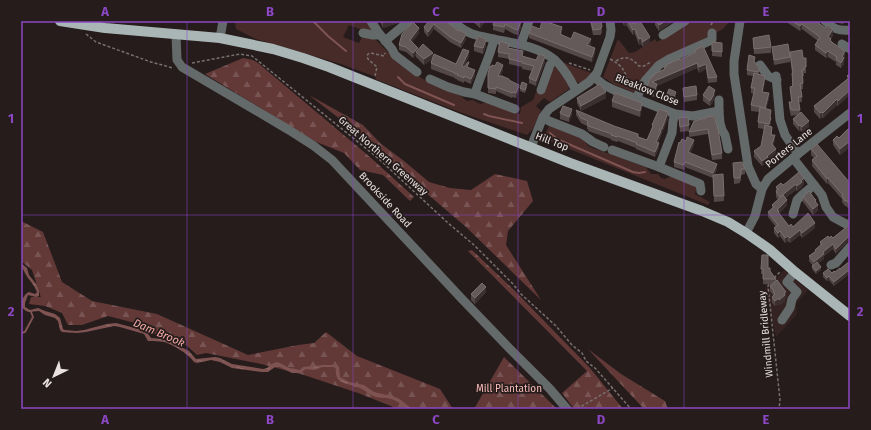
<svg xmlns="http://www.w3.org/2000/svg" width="871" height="430" font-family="'Fira Sans',sans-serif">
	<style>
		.built { fill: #342322 }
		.grass { fill: #472b29 }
		.forest { fill: url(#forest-firs) }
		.water { fill: url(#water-ripples) }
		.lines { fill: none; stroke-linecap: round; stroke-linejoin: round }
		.stream { stroke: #7f5351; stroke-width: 2 }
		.path { stroke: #78706f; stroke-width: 1.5; stroke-dasharray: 3 2; stroke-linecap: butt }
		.minor { stroke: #646969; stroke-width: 9 }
		.major { stroke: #aab6b6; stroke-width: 10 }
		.wall { fill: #544948 }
		.shaded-wall { fill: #3b302f }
		.building { fill: #645a59; stroke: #796f6e }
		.grid { fill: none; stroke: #8c47c4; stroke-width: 1; stroke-opacity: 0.55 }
		.labels { text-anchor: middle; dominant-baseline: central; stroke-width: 3.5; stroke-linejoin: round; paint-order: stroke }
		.street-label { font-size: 10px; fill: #e9e2e1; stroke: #251c1b }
		.park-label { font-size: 10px; fill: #fabdb8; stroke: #251c1b }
		.water-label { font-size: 11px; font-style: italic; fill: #f6aba6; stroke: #251c1b }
		.neatline { fill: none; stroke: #8c47c4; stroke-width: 1.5 }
		.grid-label { font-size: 13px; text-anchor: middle; font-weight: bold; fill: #8c47c4 }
	</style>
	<defs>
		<pattern id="forest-firs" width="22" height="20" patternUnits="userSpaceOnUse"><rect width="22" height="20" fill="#623937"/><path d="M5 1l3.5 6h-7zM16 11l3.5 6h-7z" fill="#785554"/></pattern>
		<pattern id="water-ripples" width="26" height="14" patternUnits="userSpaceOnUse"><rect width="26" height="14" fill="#7f5351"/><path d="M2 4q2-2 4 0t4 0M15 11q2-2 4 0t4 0" fill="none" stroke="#916b6a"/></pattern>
	</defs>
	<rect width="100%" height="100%" fill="#251c1b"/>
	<!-- built -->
	<path class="built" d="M784,270L808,290L796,304L797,314L776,337L765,288L774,281Z"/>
	<!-- grass -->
	<g class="grass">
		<path d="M235,21H303L308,23L314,22V21H368L375,33L365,31L349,25L343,37L359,43L362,37L375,39L395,59L413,73L430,83L461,96L467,101L473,100L480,104L487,102L520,114L521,107L533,100L536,92L543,94L553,69L556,66L569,85V89L550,102L544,98L536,106L541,111L533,129L527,135L462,113L375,79L376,77L341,64L256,39L236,29Z"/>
		<path d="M692,21H730L723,29L660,61L648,71L641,81L635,93L615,85L603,77L618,39L629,53L635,52L655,39L657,42Z"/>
		<path d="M562,62L591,73L583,83H579L576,81Z"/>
		<path d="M550,124L579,137L590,147L646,167L651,174H658L661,178L665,179L671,176L697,186L695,194L710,202L708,205L547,140L545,134Z"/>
	</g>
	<!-- forest -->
	<g class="forest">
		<path d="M243,58L253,60L258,63L370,157L414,197L410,201L383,175L360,170L344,153L314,141L205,74Z"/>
		<path d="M309,95L363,125L380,143L404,161L429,182L450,188L471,190L495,174L527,181L533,201L508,231L506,245L541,300L466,227L411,180L358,133Z"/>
		<path d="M21,221L43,232L62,282L92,301L157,314L248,355L298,345L314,343L326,332L357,356L440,389L453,409H395L391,406L358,393L304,375L261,364L206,353L197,355L186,345L168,335L153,334L143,325L108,316L82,325H68L62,313L45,306L29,304L31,297H41L32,270L21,261Z"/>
		<path d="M472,250L514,290L590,368L623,409H574L562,393L587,371L468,251Z"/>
		<path d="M588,349L621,374L665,401L668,409H644Z"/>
		<path d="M504,357L557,409H474Z"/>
	</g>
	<!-- water -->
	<path class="water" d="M21,263L27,268L29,275L37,285L39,291V296L36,297L28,295L25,303V307L30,310L38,308L45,311L55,314L60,318L63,329L65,330L76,331L84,330L107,324L116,323L146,331L151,338L164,339L171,342L189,351L196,359L215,357L220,358L232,364L263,369L267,368L270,365L276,362L280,363L289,368L300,370L303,367L323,365H334L339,367L340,377L349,382L364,385L374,392L395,397L401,400L412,409H407C402,405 398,401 391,399C386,397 381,398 376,397C370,395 365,390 360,388C349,383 334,385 336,369L334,367H322L314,370L306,369L300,373H292L280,367H275L268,372H262L232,368L220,362L211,360L197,363L194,362C190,355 172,344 164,342C159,341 153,341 148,341L144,334L120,327L114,326L86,332L77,333L62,332L60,330L58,321L55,318L45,315L39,311C30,311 28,315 21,306C21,301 24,294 29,292L35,294L37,292C35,287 32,283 28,278C25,274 24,270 21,266Z"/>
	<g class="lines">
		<!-- stream -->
		<g class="stream">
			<path d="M314,22L328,36L346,51"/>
			<path d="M398,77L405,84L454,105"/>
			<path d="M484,114L489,116L522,123"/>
			<path d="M550,133L557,139L633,172L639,173L645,172"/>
			<path d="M21,333L25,332L33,317L31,312"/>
		</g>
		<!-- path -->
		<g class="path">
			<path d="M711,25L713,21"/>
			<path d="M86,34L96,42L151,62L173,68"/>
			<path d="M610,59C622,65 629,74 626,87"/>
			<path d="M616,61C625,55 632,58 639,66H644L651,62"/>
			<path d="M192,63L240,54L252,56L379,159L448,223L474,245L513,284L521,294L556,326L572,345L582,353L586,361L596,369L631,409"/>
			<path d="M569,63L590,70"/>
			<path d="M375,76L377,67L368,59L367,56L368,54L371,53L384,56L385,53"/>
			<path d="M774,278L781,271"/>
			<path d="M769,284L768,286L780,400L779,409"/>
			<path d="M577,409L613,388"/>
		</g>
		<!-- minor -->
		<g class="minor">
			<path d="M371,21L378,32L392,49L395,55L417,72"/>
			<path d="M452,21C457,25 463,30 470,33C474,35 480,36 485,37C508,43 535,44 555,60C564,68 570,79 576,90"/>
			<path d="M740,21L734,61V74L748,166L756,184L762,189"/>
			<path d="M825,21C834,29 838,31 850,30"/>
			<path d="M363,33L373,35H380"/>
			<path d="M176,34L177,60L182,67L289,130L314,146L332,160L462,299L510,349L550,389L567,409"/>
			<path d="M663,35L685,21"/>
			<path d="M220,38L223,21"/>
			<path d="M385,41L409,21"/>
			<path d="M521,44L529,21"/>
			<path d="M842,44L850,49"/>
			<path d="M760,65L768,76L777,80"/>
			<path d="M776,76L780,120L785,135L798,154"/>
			<path d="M594,77L604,85L614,90L675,114L693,116L719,111"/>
			<path d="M430,79L448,87L464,92L475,94L515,109"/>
			<path d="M541,90L550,65L554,60"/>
			<path d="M475,94C480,75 490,58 494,39"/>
			<path d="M636,99L645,81L659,65L669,59L712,40V33"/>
			<path d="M719,100V111L720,123L722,130L725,135L728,149"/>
			<path d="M543,117L549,121L582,134L593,142L604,147"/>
			<path d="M531,147L543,117L549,109L589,82L597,73L610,37L611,30L610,21"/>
			<path d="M612,150L659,167L700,184L701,191"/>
			<path d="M793,158L822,195L826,207L833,217L846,224H850"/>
			<path d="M659,167L672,133L673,121L675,114"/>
			<path d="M793,214L797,200L802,195L814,185"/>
			<path d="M746,233L755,216L762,189L768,179L798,154L850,113"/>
			<path d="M831,265L836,263L850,247"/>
			<path d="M782,320L790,308L792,299L797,292L787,282L795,272"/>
		</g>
		<!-- major -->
		<path class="major" d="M60,21L105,28L220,38L273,49L303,58L329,67L570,163L702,211L728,222L746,233L769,249L795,272L850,316"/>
	</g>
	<!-- wall -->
	<g class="wall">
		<path d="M380,21H400L398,23L383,28Z"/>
		<path d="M429,21L466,39L461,48L450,42L434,29L428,37L424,32V27Z"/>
		<path d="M472,21H486L480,28Z"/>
		<path d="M521,21V27L518,35L514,34L505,29L504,33L493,30V25Z"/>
		<path d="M590,21H601L602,33H601V35H593Z"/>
		<path d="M622,21H632L633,24L650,42L643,47L641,44L639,45L635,34L633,35L627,26H624Z"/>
		<path d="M655,21H674L659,31L655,25Z"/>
		<path d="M785,21H816L833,35L831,39V41L845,57L844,59V64L841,68L836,65V62L828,57L826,58L815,50V45L818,41L802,29L800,31Z"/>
		<path d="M836,21H845L843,24L839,23Z"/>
		<path d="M551,23L562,32L561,35L571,39L591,44L590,46L595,53L592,62L529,38V33Z"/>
		<path d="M419,33L412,42L418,50L456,64L469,56L464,67H469V68L475,75L471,84L464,81V83L457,80V79H455V78L431,69V63L432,59L424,65L416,57V55L413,58L406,52L399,50V45Z"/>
		<path d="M753,38L771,47V53L754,54Z"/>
		<path d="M712,42L722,43V57L712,56Z"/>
		<path d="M474,46H486L483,54L474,51Z"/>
		<path d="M772,47L790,57V62L774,65Z"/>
		<path d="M509,48L523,57L545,62L536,86L529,83V78L532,71L522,69V67L509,64V59L498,57V52Z"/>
		<path d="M695,50L717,77V82L708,83L706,69L699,73L697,68L657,86V90L654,97L646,94V89L664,69V67L666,66V65L680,60L695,52Z"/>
		<path d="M790,52L803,58L806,67V73H804V76H803V89H801L802,102H799L800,113L809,127L802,132L800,130L799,131L793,124V119L797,115L791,116L789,108V102H791L790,87L792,86V73L790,57Z"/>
		<path d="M755,62L759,68V74L765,81L763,92L769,98L766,109L771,115V123L770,126L772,132V135L775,140L773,145L776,154L768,161V162L762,166L754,157V151L761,146L764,129L758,128V122L759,112L751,111V105L754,94L751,93V88L753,76L747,75V70Z"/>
		<path d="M503,70L500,76L509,81L519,90L516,98L512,97V98L496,91V94L488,93V74Z"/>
		<path d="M850,73L838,106L837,105L823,118L822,117L820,119L814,112V106L847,79V76Z"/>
		<path d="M527,87L525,93L520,91V88Z"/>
		<path d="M683,88L697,95V100L684,102Z"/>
		<path d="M703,95L715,96L714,97L713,102L710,106L703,101Z"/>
		<path d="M666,97H676L673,105L666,102Z"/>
		<path d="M577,98H606L581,111L577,103Z"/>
		<path d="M612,101L642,108L640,117L612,107Z"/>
		<path d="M576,110L647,140L652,128V125L668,118L658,143L659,148L655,157L636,149V148L618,141L617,142L611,140V139L588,131V129H587V126L581,123L576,115Z"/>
		<path d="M560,113L572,114L569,122L560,119Z"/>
		<path d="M679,118L689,125V131L680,132Z"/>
		<path d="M706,118L722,153V159L712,160L708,134L689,137V132Z"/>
		<path d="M850,127V147L840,155L833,145V140L839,138Z"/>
		<path d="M694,145L690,153L717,169L715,174L724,196V201L714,202L713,178L685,167L684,170L674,167V162Z"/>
		<path d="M811,149L850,183V210L846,206H845L842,202V199L828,183L827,184L812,166V160L814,158L811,155Z"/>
		<path d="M733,163L745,169V174L741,175V181H740V183L734,184Z"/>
		<path d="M804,184L802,186V187L797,191L796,190L785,198L787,205L779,214L789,226L793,227L815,228L802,238L800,235L790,243L788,241L785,243L780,236L778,238L774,233V228L776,227L768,217V212L772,208V205L778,200L776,197V187L783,185Z"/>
		<path d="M803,197L816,202L818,210L813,215L803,202Z"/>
		<path d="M849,225L836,254L833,249L824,256V259L818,263L821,270L816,274L812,269V266H813L809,261V256L815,252V250L820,245V242L829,238H833Z"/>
		<path d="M850,254V275L849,274L834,286L829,280L827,281L823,277V273H832L835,272L840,269L850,261L848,259V255Z"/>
		<path d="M762,255L770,271L776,279V281L786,297L785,298V301L779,305V304L775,306L772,302V297L773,295L770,291V286L772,285L763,284V274H761Z"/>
		<path d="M486,292L475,304L471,300V294Z"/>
	</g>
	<!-- shaded-wall -->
	<g class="shaded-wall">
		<path d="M387,21H400L398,23L383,28V23Z"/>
		<path d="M481,21H486L480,28V23Z"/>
		<path d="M521,21V27L518,35V30Z"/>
		<rect x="624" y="21" width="3" height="5"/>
		<path d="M666,21H674L659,31V25Z"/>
		<path d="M434,24V29L428,37V32Z"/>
		<path d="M802,24V29L800,31V26Z"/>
		<path d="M562,27V32L560,39V34Z"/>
		<path d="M419,28V33L410,45V40Z"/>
		<path d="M635,29V34L633,35V30Z"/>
		<path d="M833,29V35L830,39L831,44L828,37Z"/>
		<path d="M466,34V39L461,48V43Z"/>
		<path d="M650,37V42L643,47V42Z"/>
		<path d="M641,38V44L639,45V39Z"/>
		<path d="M591,39V44L587,50V45Z"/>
		<path d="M486,40V46L483,54V48Z"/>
		<path d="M418,48V53L416,52V55L413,58V53Z"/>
		<path d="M595,48V53L592,62V57Z"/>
		<path d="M469,51V56L462,71V66Z"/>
		<path d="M828,51V57L826,58V53Z"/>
		<path d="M845,51V57L844,59V64L841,68V63L842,57Z"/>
		<path d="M433,53V58L424,65V59Z"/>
		<path d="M545,56V62L536,86V81Z"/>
		<path d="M697,63V68L657,86V90L654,97V92L652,82Z"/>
		<path d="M706,64V69L699,73V67Z"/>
		<path d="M503,65V70L498,80V76Z"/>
		<path d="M475,70V75L471,84V79Z"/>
		<path d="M765,76V81L762,97V92Z"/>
		<path d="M519,85V90L516,98V93Z"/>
		<path d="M715,90V96L714,97L713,102L710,106V101Z"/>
		<path d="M850,90V95L838,106V101Z"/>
		<path d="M606,92V98L581,111V106Z"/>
		<path d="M676,92V97L673,105V99Z"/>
		<path d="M769,93V98L765,113V108Z"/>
		<path d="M837,99V105L823,118V113Z"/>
		<path d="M642,103V108L640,117V111Z"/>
		<path d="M572,109V114L569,122V117Z"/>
		<path d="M771,110V123L769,130L770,117Z"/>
		<path d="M668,112V118L656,147V142L659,130Z"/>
		<path d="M822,112V117L820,119V113Z"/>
		<path d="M809,121V127L802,132V127Z"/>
		<path d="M800,125V130L799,131V126Z"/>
		<path d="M775,135V140L772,150V144Z"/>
		<path d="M694,140V145L688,157V152Z"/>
		<path d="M850,141V147L840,155V149Z"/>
		<path d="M659,143V148L655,157V152Z"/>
		<path d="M776,149V154L768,161V162L762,166V161L767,156Z"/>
		<path d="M685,162V167L684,170V165Z"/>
		<path d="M717,164V169L713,178V173Z"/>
		<path d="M804,178V184L802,186V187L797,191V186Z"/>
		<path d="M828,178V183L827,184V179Z"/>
		<path d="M796,184V190L780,202V197Z"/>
		<path d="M787,200V205L779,214V216L777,210Z"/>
		<path d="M818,205V210L813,215V209Z"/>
		<path d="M815,223V228L802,238V233Z"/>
		<path d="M800,230V235L790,243V238Z"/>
		<path d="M780,231V236L778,238V233Z"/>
		<path d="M850,233V240L836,254V249Z"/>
		<path d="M788,236V241L785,243V238Z"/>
		<path d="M833,244V249L824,256V259L814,267V262L823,252Z"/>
		<path d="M821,267V270L816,274V271Z"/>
		<path d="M849,270V274L834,286V282Z"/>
		<path d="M829,276V280L827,281V278Z"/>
		<path d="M486,287V292L475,304V298Z"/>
		<path d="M786,292V297L785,298V301L779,305V300L784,293Z"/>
		<path d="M779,298V304L775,306V301Z"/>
	</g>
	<!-- building -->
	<g class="building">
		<path d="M429,21H446L457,30L459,31L460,30L466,34L461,43L450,37L434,24L428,32L424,27Z"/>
		<path d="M494,21H521L518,30L514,29L505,24L504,27L493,25Z"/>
		<path d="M542,21H551L550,23L562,27L560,34L571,39L574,32L591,39L587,45L595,48L592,57L529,33L532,26L540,29Z"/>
		<path d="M591,21H601L602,27H601V29L593,30Z"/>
		<path d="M628,21H632L633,24L638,21H640L650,37L643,42L641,38L639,39L635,29L633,30Z"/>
		<path d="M656,21H666L659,25Z"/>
		<path d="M792,21H816L825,28L827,25L833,29L828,37L831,39L830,40L833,43L845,51L842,57L844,58L841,63L836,59L837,57L828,51L826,53L815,45L820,37L802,24L800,26Z"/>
		<path d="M413,22L419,28L410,40L418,48L413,53L406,47L399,45L402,34Z"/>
		<path d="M769,35L771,47L754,49L753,38Z"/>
		<path d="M478,36L486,39V40L483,48L474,46Z"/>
		<path d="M500,41L509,44L508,48L523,51L522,56L536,60L539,54L545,56L536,81L529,78L534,66L522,63V62L509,59V54L498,52Z"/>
		<path d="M712,42L722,43V52L712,51Z"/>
		<path d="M423,44L433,53L424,59L416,52Z"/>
		<path d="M788,44L790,57L774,60L772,47Z"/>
		<path d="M703,46L717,77L708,78L706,64L699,67L697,63L652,82L657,84L654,92L646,89L650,79L656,73L665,69L664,67L667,66L666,65L679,59L680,60L696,52L695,50Z"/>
		<path d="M463,49L469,51L462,66L464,67L468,62H469L467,67L475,70L471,79L464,76V78L457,75L458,74H455V73L431,63L434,54L456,64Z"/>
		<path d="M802,50L803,58H806V67H804V70H802L803,83L800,84L802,97H798L800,110H791L789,102H792L790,87L793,86L792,73H793L790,52Z"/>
		<path d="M749,55L755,57L754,61L759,68L758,72L747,70Z"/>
		<path d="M497,62L503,65L498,76H502L509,79V80L519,85L516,93L512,92V93L496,87V89L488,88V74L490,66L491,67L492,65L495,66Z"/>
		<path d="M754,73L765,76L762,92L769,93L765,108L751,105L755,88H751Z"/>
		<path d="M850,73V90L838,101L837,99L823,113L822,112L820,113L814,106L849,78L847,76Z"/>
		<path d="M522,82L527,84L525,90L520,88Z"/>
		<path d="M600,84L606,92L581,106L577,98Z"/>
		<path d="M696,86L697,95L684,97L683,88Z"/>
		<path d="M709,86L715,90L714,92L713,96L710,101L703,95Z"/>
		<path d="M669,89L676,92L673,99L666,97Z"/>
		<path d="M615,93L642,103L640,111L612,101Z"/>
		<path d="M563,106L572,109L569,117L560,113Z"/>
		<path d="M760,107L771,110L770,117L771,118L769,124L758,122Z"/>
		<path d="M659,109L668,112L662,129L659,130L661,131L656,142L659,143L655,152L636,144L637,143L618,136L617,137L611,135L612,134L588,126V124H587L588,121L581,118L576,110L614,126L638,134V137L647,140L653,126L652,125Z"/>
		<path d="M801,112L809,121L802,127L800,125L799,126L793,119Z"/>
		<path d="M714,116L718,129L722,153L712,155L708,129L689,132L694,121L706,118V117Z"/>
		<path d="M688,117L689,125L680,127L679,118Z"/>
		<path d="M765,125L772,127L771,135H775L772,144L776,149L767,156L768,157L762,161L754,151L761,146Z"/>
		<path d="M850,127V141L840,149L833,140L837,136L839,138Z"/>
		<path d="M687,137L694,140L688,152L717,164L713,173L685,162L684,165L674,162L679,142L680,143L682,139L686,141Z"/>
		<path d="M817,144L850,183V205L846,200L845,201L842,196L843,195L828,178L827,179L812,160L817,156L811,149Z"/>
		<path d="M742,162L745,169H741V175L740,176V178H734L733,163Z"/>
		<path d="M799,172L804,178L801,181L802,182L797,186L796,184L780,197L776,192L778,189L776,187L781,183L783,185L786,183Z"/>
		<path d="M723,174L724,196H714L713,175Z"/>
		<path d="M809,191L814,198L816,200L815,201L818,205L813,209L803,197Z"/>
		<path d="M783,195L787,200L777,210L779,211L778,212L789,226L791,224L793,227L808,213L815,223L802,233L800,230L790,238L788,236L785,238L780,231L778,233L774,228L778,225L768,212L774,207L772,205Z"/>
		<path d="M849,225L850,226V233H849L850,235L836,249L833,244L823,252L824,254L814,262L809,256L816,251L815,250L822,244L820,242L828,236L829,238L831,236L833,238Z"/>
		<path d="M762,255H768V268H770V271L776,279H763V269H761Z"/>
		<path d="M850,261V271L849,270L834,282L829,276L827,278L823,273L828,269L832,273L834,271L835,272L840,268V269Z"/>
		<path d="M817,262L821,267L816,271L812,266Z"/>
		<path d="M777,280L786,292L784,293L785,295L779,300V298L775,301L772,297L775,294L773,292L774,291L770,286Z"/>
		<path d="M482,283L486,287L475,298L471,294Z"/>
	</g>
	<!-- grid -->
	<path class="grid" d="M187,21V409M353,21V409M518,21V409M684,21V409M21,215H850"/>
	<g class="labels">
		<!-- street labels -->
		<g class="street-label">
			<text transform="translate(647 90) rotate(22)">Bleaklow Close</text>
			<text transform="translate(552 142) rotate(21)">Hill Top</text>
			<text transform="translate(789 148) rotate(-39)">Porters Lane</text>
			<text transform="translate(383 156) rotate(41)">Great Northern Greenway</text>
			<text transform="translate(385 200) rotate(47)">Brookside Road</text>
			<text transform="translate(766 334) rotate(-95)">Windmill Bridleway</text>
		</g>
		<!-- park labels -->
		<g class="park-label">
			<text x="509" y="389">Mill Plantation</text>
		</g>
		<!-- water labels -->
		<g class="water-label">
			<text transform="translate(159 333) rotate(23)">Dam Brook</text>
		</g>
	</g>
	<!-- border -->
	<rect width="871" height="430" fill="none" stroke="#251c1b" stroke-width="44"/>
	<!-- north arrow -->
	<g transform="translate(54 376) rotate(223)" stroke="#251c1b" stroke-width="3" paint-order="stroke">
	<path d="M0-3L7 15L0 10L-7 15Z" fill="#e9e2e1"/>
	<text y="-6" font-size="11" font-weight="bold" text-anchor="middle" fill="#e9e2e1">N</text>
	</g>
	<rect x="22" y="22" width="827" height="386" class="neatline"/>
	<g class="grid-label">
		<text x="105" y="16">A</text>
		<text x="270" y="16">B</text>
		<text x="436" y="16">C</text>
		<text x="601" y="16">D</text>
		<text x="766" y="16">E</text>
		<text x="11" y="123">1</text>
		<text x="860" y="123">1</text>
		<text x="11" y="316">2</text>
		<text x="860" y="316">2</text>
		<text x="105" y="424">A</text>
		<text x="270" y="424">B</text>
		<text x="436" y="424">C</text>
		<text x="601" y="424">D</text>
		<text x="766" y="424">E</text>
	</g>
</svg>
